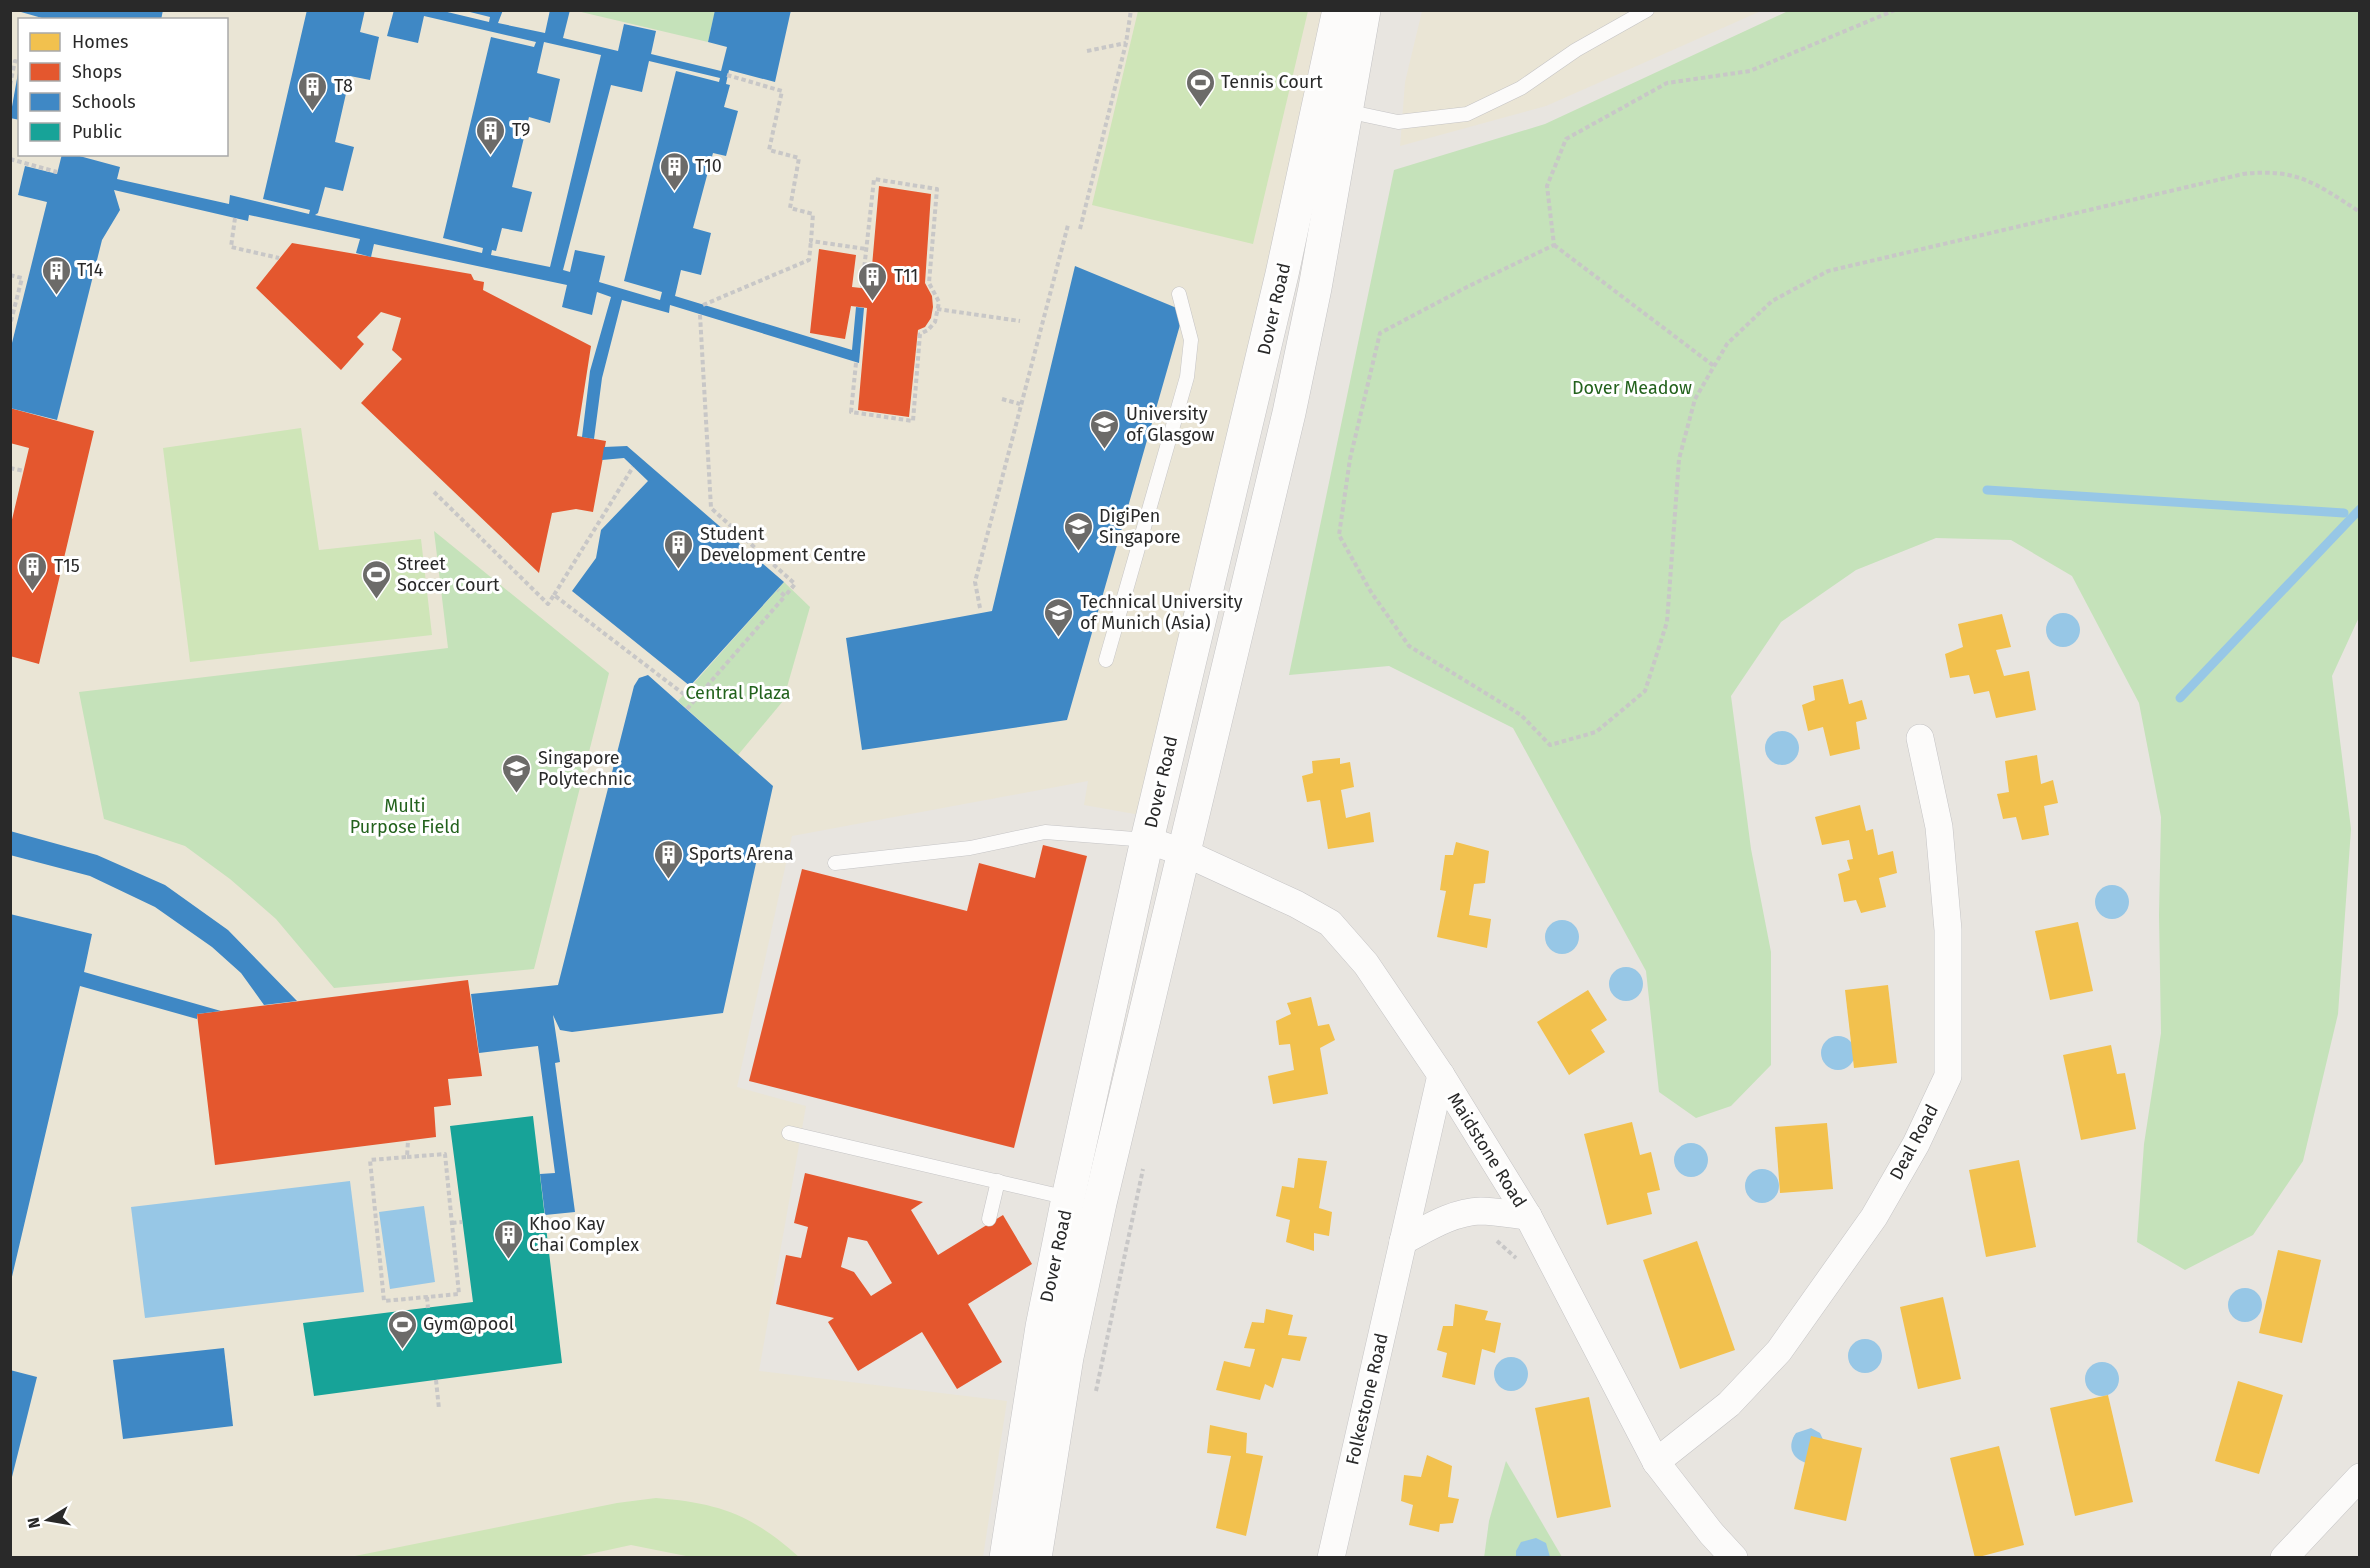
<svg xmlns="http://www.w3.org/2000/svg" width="2370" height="1568" font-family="'Fira Sans',sans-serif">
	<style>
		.education { fill: #eae5d5; fill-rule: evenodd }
		.green { fill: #c5e2ba }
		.pitch { fill: #cfe5b8 }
		.water { fill: #97c7e6 }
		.homes { fill: #f2c14e }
		.shops { fill: #e4572e; fill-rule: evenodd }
		.schools { fill: #3f88c5; fill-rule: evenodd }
		.public { fill: #17a398 }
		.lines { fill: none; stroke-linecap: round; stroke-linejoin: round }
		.stream { stroke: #97c7e6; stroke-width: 9 }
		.lane-casing { stroke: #c5c4c5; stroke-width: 15 }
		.street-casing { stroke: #c5c4c5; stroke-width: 28 }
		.secondary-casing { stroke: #c5c4c5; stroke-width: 34 }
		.path { stroke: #c8c7c7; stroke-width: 4; stroke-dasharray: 4.5 3; stroke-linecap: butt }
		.lane { stroke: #fcfbfa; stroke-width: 14 }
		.street { stroke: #fcfbfa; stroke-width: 27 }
		.secondary { stroke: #fcfbfa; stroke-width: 33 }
		.labels { text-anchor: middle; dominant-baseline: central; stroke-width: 6; stroke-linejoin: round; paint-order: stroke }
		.poi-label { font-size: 18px; fill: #292929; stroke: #fff; text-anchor: start }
		.street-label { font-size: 18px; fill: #292929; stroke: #fff }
		.park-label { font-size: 18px; fill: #23621d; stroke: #fff }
	</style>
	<rect width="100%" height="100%" fill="#e8e5e0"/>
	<!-- education -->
	<g class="education">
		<path d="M11,11H1323L1146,816L1084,805L1088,781L792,836L737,1087L806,1106L759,1371L1007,1401L983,1557L11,1558ZM20,20H226V154H20Z"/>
		<path d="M1422,11H1761L1546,106L1400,146L1405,82Z"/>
	</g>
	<!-- green -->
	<g class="green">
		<path d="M577,11H715L708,42Z"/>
		<path d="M1788,11H2359L2360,615L2332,676L2351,829L2338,1014L2303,1161L2253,1235L2185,1270L2137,1242L2144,1144L2161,1033L2159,915L2161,817L2139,703L2072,576L2011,540L1936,538L1856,570L1781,622L1731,696L1751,849L1771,952V1065L1731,1106L1696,1118L1659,1092L1646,971L1513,728L1389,666L1289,675L1394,170L1545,124Z"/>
		<path d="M434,531L609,673L534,969L334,988L276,919L230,879L185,846L104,819L79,692L448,648Z"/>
		<path d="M784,582L810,607L783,701L738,755L678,701Z"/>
		<path d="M1506,1461L1562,1557L1484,1558L1489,1521Z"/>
	</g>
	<!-- pitch -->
	<g class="pitch">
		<path d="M1138,11H1308L1253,244L1092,205Z"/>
		<path d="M301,428L319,550L421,539L432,635L190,662L163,448Z"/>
		<path d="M656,1498C720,1503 752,1515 799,1557H691L631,1545L571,1558L350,1557L617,1503Z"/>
	</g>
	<!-- water -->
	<g class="water">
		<circle cx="2063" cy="630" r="17"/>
		<circle cx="1782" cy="748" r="17"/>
		<circle cx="2112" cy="902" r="17"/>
		<circle cx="1562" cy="937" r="17"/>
		<circle cx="1626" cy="984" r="17"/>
		<circle cx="1838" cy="1053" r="17"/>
		<circle cx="1691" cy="1160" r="17"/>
		<circle cx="1762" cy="1186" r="17"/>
		<path d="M350,1181L364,1292L145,1318L131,1207Z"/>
		<path d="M424,1206L435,1282L390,1289L379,1212Z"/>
		<circle cx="2245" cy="1305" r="17"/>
		<circle cx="1865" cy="1356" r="17"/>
		<circle cx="1511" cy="1374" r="17"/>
		<circle cx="2102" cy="1379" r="17"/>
		<path d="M1811,1428L1820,1433L1825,1444L1807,1463C1791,1459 1787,1445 1796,1433Z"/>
		<path d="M1536,1538L1546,1543L1550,1557H1516V1551L1521,1542Z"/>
	</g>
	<!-- homes -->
	<g class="homes">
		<path d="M2002,614L2011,647L1996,650L2004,676L2029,671L2036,710L1996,718L1989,691L1974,694L1969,675L1950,678L1945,654L1963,647L1958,624Z"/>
		<path d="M1843,679L1849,704L1862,700L1867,719L1856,722L1860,749L1830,756L1823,727L1808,731L1802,705L1815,700L1813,686Z"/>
		<path d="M2037,755L2041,784L2053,780L2058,803L2044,806L2049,835L2022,840L2016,817L2003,819L1997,794L2009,792L2005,761Z"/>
		<path d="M1340,758V764L1350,762L1354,787L1341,790L1346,818L1370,812L1374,842L1328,849L1320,800L1307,802L1302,776L1313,773L1312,761Z"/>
		<path d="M1860,805L1866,831L1873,829L1878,855L1893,851L1897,873L1879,878L1886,907L1861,913L1856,900L1844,902L1838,874L1850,870L1847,860L1853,859L1849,840L1822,845L1815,817Z"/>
		<path d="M1456,842L1489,851L1485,883L1474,884L1469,915L1491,919L1487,948L1437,937L1446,891L1440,890L1445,855H1453Z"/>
		<path d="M2078,922L2093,991L2050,1000L2035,931Z"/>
		<path d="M1888,985L1897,1063L1854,1068L1845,990Z"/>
		<path d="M1588,990L1607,1020L1591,1030L1605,1052L1569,1075L1537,1022Z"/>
		<path d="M1311,997L1318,1026L1329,1024L1335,1040L1320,1048L1328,1094L1273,1104L1268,1076L1294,1070L1290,1044L1279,1045L1276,1021L1291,1014L1287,1003Z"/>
		<path d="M2111,1045L2117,1074L2125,1073L2136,1129L2081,1140L2063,1055Z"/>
		<path d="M1632,1122L1640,1155L1651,1152L1660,1190L1647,1193L1652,1214L1607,1225L1584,1134Z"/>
		<path d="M1827,1123L1833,1189L1780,1193L1775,1127Z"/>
		<path d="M1298,1158L1327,1161L1319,1208L1332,1212L1329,1236L1314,1233V1251L1286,1242L1290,1220L1276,1216L1282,1186L1294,1188Z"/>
		<path d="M2019,1160L2036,1247L1986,1257L1969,1170Z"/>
		<path d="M1697,1241L1735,1350L1680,1369L1643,1260Z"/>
		<path d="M2278,1250L2321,1260L2302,1343L2259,1333Z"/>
		<path d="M1943,1297L1961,1379L1918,1389L1900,1307Z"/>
		<path d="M1455,1304L1488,1311L1485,1320L1501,1323L1495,1353L1482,1349L1475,1385L1442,1377L1447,1353L1437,1350L1443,1326H1453Z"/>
		<path d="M1266,1309L1293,1315L1288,1335L1307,1337L1300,1361L1282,1358L1273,1388L1265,1384L1260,1400L1216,1390L1224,1361L1250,1367L1255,1349L1244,1348L1252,1322L1264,1323Z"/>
		<path d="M2238,1381L2283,1395L2259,1474L2215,1461Z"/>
		<path d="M2108,1395L2133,1502L2075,1516L2050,1408Z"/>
		<path d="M1589,1397L1611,1507L1557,1518L1535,1408Z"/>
		<path d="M1210,1425L1247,1433L1246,1453L1263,1456L1246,1536L1216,1528L1231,1456L1207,1453Z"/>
		<path d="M1811,1436L1862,1448L1846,1521L1794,1509Z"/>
		<path d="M1999,1446L2024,1545L1975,1558L1950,1458Z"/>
		<path d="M1427,1455L1452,1466L1448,1497L1459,1499L1453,1523L1440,1524L1439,1532L1409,1525L1413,1505L1401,1501L1404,1475L1421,1477Z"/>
	</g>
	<!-- shops -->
	<g class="shops">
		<path d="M879,186L931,194L925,283L932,296L933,307L931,318L925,327L918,330L909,417L858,410L867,308L851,306L845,339L810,333L819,249L856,255L852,287L870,289Z"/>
		<path d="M292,243L471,274L474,280L484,282L483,290L591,346L577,436L606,441L593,512L576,509L552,513L539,573L361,403L402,359L392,350L401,318L381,312L357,337L364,344L341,370L256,288Z"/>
		<path d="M10,408L94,431L39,664L10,656V528L29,448L10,443Z"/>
		<path d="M1043,845L1087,856L1014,1148L749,1081L802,869L967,911L979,863L1035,878Z"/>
		<path d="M468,980L482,1076L448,1079L451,1105L434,1107L436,1137L215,1165L197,1014Z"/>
		<path d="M805,1173L923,1202L911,1210L938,1255L1003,1215L1032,1264L968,1304L1002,1362L957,1389L922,1332L858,1371L828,1322L834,1318L776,1304L786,1255L801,1258L808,1227L794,1223ZM848,1237L867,1241L892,1283L871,1296L854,1272L841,1267Z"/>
	</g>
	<!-- schools -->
	<g class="schools">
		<path d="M14,10H163L161,20H49Z"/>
		<path d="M307,10H365L360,32L379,37L370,80L350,76L335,142L354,147L343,191L325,187L318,213L315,215L482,253L483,248L443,238L491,37L534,47L536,42L424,16L418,43L387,36L394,10H439L489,22L490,17L462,10H503L498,23L545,33L550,10H570L563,38L618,51L624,24L656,31L651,54L721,71L727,47L708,42L715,10H791L775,82L729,70L726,84L730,85L724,107L738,111L726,156L713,153L693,228L711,233L701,275L681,270L675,296L852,350L856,307L864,308L859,363L670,305L669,313L622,300L602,378L594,439L582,437L590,371L611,297L597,292L592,315L562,307L567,285L374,244L371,257L356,253L360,239L249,215L248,221L114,190L120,210L102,240L57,420L10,408V351L47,202L18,195L25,166L57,174L62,154H72L120,167L117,179L229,204L230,195L309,214L310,210L263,199ZM544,42L601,55L550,267L491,255L492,250L496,251L502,228L522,232L532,192L512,187L529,117L550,123L560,79L537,73ZM649,61L720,78L719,82L676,71L624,281L662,292L660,300L599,282L605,256L575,250L570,272L563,270L611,85L642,92Z"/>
		<path d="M18,73H20V120L10,118Z"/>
		<path d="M1075,266L1184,311L1067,720L862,750L846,638L992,611Z"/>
		<path d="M627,446L784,582L690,686L572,591L596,558L601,530L648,481L624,458L602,460L604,447Z"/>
		<path d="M648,675L773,786L723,1013L572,1032L560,1030L553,1015L560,1062L555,1063L575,1212L545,1215L540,1174L555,1173L538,1046L479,1053L471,994L558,985L634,686L639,678Z"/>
		<path d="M10,831L97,855L165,885L228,930L297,1001L264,1005L241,973L212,947L155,907L90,876L10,855Z"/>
		<path d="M10,914L92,934L84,972L221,1011L197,1014V1019L80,986L11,1281Z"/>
		<path d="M224,1348L233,1426L123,1439L113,1360Z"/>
		<path d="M10,1370L37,1377L11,1481H10Z"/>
	</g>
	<!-- public -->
	<path class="public" d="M533,1116L562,1363L314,1396L303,1323L473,1302L450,1126Z"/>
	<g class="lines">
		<!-- stream -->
		<g class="stream">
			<path d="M1987,490L2344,513"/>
			<path d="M2180,698L2360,509"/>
		</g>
		<defs>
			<g id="lane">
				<path d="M1346,111L1398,122L1467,114L1521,88L1576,50L1647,10"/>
				<path d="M1106,660L1187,377L1191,340L1179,294"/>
				<path d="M835,863L970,848L1045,832L1147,840"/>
				<path d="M789,1133L1068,1198"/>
				<path d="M989,1219L998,1181"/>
			</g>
			<g id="street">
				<path d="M1147,840L1185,853L1296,904L1330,923L1366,964L1441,1075L1528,1216L1656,1462L1711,1533L1734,1558"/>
				<path d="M1403,1241C1428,1228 1452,1212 1481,1211C1496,1211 1513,1215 1528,1216"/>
				<path d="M1656,1462L1729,1404L1779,1351L1874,1217L1916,1144L1948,1076V930L1939,827L1920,738"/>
				<path d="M1331,1558L1441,1075"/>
				<path d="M2284,1558L2360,1477"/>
			</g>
			<g id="secondary">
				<path d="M1006,1558L1042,1327L1068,1198L1147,840L1282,274L1339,10"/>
				<path d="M1035,1558L1067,1357L1100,1203L1289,413L1315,288L1364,10"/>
			</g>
		</defs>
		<!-- lane casing -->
		<use href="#lane" class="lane-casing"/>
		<!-- street casing -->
		<use href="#street" class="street-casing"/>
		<!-- secondary casing -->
		<use href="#secondary" class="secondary-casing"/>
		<!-- path -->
		<g class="path">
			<path d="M1895,10L1750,71L1667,83L1566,139L1547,186L1554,245L1467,287L1380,333L1350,459L1339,535L1371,592L1409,646L1521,715L1550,745L1596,732L1645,691L1667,622L1679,459L1695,399L1727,344L1772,301L1828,271L2243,174C2297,168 2315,183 2360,212"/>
			<path d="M39,20L40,18"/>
			<path d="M1087,51L1126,43"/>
			<path d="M727,75L782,91L769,150L799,158L790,208L813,214L811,241L866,249"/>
			<path d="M10,85L15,61L20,63"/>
			<path d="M10,159L57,172"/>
			<path d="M235,218L231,247L279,258"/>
			<path d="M1080,229L1126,43L1131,10"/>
			<path d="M1554,245L1714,366"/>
			<path d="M10,275L22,278L10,325"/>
			<path d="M703,305L809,260L811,241"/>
			<path d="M937,309L1020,321"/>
			<path d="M700,315L711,508L795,584L785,596"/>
			<path d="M856,363L851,412L913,421L920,334L928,330L935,322L939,302L929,283L937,189L874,179L862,288"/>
			<path d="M1002,399L1020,404"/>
			<path d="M10,468L24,471"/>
			<path d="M434,492L548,604L554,595L694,702"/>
			<path d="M554,595L633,467"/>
			<path d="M980,608L975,582L1068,225"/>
			<path d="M687,709L785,596L778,590"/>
			<path d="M407,1157L445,1154L459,1294L384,1301L370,1160L407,1157L408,1141"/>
			<path d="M452,1223L462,1222"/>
			<path d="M1497,1241L1516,1258"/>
			<path d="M427,1297L428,1308"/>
			<path d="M436,1380L439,1409"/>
			<path d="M1096,1391L1143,1169"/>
		</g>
		<!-- lane -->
		<use href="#lane" class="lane"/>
		<!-- street -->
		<use href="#street" class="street"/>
		<!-- secondary -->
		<use href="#secondary" class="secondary"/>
	</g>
	<!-- icons -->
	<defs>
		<symbol id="stadium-pin" viewBox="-11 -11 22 30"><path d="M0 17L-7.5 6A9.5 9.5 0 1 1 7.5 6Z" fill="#6c6b69" stroke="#fff"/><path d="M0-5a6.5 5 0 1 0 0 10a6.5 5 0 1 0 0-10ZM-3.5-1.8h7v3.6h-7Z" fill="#fff"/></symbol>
		<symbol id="building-pin" viewBox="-11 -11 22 30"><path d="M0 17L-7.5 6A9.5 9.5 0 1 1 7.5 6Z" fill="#6c6b69" stroke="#fff"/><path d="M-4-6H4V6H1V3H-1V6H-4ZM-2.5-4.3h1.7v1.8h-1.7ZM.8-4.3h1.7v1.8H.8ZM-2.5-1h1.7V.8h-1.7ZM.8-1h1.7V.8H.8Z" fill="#fff"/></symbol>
		<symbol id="university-pin" viewBox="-11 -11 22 30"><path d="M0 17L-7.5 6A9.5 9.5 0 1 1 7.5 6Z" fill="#6c6b69" stroke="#fff"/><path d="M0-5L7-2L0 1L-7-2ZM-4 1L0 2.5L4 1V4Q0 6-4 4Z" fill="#fff"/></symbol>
	</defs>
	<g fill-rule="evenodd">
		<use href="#stadium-pin" x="1184" y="66" width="33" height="45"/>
		<use href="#building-pin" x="296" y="70" width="33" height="45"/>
		<use href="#building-pin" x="474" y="114" width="33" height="45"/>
		<use href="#building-pin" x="658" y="150" width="33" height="45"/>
		<use href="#building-pin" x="40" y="254" width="33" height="45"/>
		<use href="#building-pin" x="856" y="260" width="33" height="45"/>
		<use href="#university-pin" x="1088" y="408" width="33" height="45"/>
		<use href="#university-pin" x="1062" y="510" width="33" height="45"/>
		<use href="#building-pin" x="662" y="528" width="33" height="45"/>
		<use href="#building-pin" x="16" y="550" width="33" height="45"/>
		<use href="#stadium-pin" x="360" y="558" width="33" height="45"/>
		<use href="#university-pin" x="1042" y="596" width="33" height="45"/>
		<use href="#university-pin" x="500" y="752" width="33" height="45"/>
		<use href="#building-pin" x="652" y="838" width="33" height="45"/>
		<use href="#building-pin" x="492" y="1218" width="33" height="45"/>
		<use href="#stadium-pin" x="386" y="1308" width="33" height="45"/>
	</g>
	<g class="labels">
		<!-- poi labels -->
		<g class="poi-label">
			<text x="1221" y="82">Tennis Court</text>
			<text x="334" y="86">T8</text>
			<text x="512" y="130">T9</text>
			<text x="695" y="166">T10</text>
			<text x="77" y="270">T14</text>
			<text x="894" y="276">T11</text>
			<text x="1126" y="414">University<tspan x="1126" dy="21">of Glasgow</tspan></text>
			<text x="1099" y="516">DigiPen<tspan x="1099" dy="21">Singapore</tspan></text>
			<text x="700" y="534">Student<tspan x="700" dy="21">Development Centre</tspan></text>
			<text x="397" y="564">Street<tspan x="397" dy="21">Soccer Court</tspan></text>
			<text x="54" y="566">T15</text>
			<text x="1080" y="602">Technical University<tspan x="1080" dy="21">of Munich (Asia)</tspan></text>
			<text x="538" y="758">Singapore<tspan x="538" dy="21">Polytechnic</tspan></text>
			<text x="689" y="854">Sports Arena</text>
			<text x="529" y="1224">Khoo Kay<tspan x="529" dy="21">Chai Complex</tspan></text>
			<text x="423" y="1324">Gym@pool</text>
		</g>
		<!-- street labels -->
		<g class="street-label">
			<text transform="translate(1274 309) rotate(-77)">Dover Road</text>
			<text transform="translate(1161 782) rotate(-77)">Dover Road</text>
			<text transform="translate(1914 1142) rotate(-62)">Deal Road</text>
			<text transform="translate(1487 1150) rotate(58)">Maidstone Road</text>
			<text transform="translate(1056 1256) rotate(-78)">Dover Road</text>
			<text transform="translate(1367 1399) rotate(-77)">Folkestone Road</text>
		</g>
		<!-- park labels -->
		<g class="park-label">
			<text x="1632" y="388">Dover Meadow</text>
			<text x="738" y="693">Central Plaza</text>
			<text x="405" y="806">Multi<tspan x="405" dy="21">Purpose Field</tspan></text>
		</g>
	</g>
	<!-- border -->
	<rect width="2370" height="1568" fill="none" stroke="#292929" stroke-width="24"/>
	<!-- legend -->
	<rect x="18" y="18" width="210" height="138" fill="#ffffff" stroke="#a9a9a9" stroke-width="1.5"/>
	<rect x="30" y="33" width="30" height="18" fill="#f2c14e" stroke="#a9a9a9" stroke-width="1.5"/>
	<text x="72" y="48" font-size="18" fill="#292929">Homes</text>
	<rect x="30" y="63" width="30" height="18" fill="#e4572e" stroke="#a9a9a9" stroke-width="1.5"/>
	<text x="72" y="78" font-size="18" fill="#292929">Shops</text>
	<rect x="30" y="93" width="30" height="18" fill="#3f88c5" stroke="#a9a9a9" stroke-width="1.5"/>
	<text x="72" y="108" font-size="18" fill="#292929">Schools</text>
	<rect x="30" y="123" width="30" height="18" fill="#17a398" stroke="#a9a9a9" stroke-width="1.5"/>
	<text x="72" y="138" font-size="18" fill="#292929">Public</text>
	<!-- north arrow -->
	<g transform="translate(48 1520) rotate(259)" stroke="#ffffff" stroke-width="4.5" paint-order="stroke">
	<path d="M0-4.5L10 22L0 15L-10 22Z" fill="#292929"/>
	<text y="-9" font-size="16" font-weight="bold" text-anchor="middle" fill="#292929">N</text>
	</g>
</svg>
